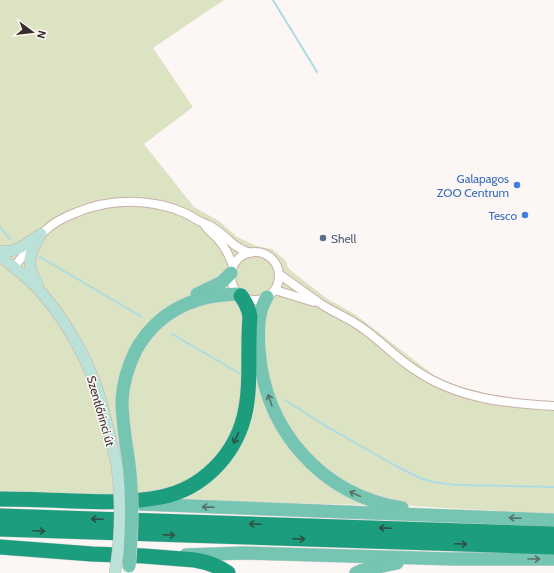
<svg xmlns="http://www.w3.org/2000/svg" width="554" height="573" font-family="Cabin,sans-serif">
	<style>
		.green { fill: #dbe3c2 }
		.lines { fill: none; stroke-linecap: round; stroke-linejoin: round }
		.stream { stroke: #acdbe2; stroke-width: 2 }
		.street-casing { stroke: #c9b0a7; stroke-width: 10 }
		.secondary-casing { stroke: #c9b0a7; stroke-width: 12 }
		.primary-casing { stroke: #d7d5d4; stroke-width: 14 }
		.highway-casing { stroke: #d7d5d4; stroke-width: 16 }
		.street { stroke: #fff; stroke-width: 8 }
		.secondary { stroke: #bbe2d8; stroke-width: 11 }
		.primary { stroke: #76c4b2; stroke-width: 13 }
		.highway { stroke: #1b9d7e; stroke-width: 15 }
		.secondary-bridge-casing { stroke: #c9b0a7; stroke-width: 12; stroke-linecap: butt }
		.primary-bridge-casing { stroke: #d7d5d4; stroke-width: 14; stroke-linecap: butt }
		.secondary-bridge { stroke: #bbe2d8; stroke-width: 11 }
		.primary-bridge { stroke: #76c4b2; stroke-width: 13 }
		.oneway { stroke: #537167 }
		.oneway2 { stroke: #2f4f42 }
		.shop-dot { fill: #3f7fe0; stroke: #fcf7f5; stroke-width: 1.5 }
		.service-dot { fill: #5c6f8a; stroke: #fcf7f5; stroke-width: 1.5 }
		.labels { text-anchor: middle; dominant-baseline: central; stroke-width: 3; stroke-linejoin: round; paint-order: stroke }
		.shop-label { font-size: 12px; fill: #366cbe; stroke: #fcf7f5; text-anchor: end }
		.service-label { font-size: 12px; fill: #4e5e75; stroke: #fcf7f5; text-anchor: start }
		.street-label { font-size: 12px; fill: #372d29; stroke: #fcf7f5 }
	</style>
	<rect width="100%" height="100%" fill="#fcf7f5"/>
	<!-- green -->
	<path class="green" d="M0,0H224L153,48L193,107L144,144L194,207L219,221L237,237L257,246L272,249L285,260L289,269L326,298L356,315L436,377L458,386L490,394L522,400L554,401V514L411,506L391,502L369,505L247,502L200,499L0,493Z"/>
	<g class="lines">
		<!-- stream -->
		<g class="stream">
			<path d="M273,0L317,72"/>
			<path d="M0,227L10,239"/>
			<path d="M40,257L142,317"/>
			<path d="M172,334L239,373"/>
			<path d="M285,400L329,428L396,466L420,478L433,482L455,485L554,487"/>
		</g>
		<defs>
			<g id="street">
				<path d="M204,224C208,230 212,233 217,238C225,246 229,256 233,266"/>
				<circle cx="255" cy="276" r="24"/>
				<path d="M14,267C24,255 34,240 46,230C54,222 65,217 75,213C109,198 151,198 185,213C192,216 197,221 204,223C207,225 210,225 212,227C221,232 228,240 236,246C240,249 245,251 250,253"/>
				<path d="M279,274C293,284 307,294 321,304C333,312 346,317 358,325C378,338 395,357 415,370C458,399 504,403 554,406"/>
				<path d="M275,290L314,302"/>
			</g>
			<g id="secondary">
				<path d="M0,251C15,254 27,243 39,235"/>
				<path d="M0,256C14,267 29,279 41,292C67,322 90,363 101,401C107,423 112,445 117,466"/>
				<path d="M38,287C37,282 34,277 32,273C26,258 34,246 41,234"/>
				<path d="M115,573L116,565"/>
			</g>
			<g id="primary">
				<path d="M197,294L218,284L222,282L231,273"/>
				<path d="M267,297C257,313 258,332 259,350C265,431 322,495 402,508"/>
				<path d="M129,464C126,443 122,422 122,400C123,383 128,366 136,350C158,311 194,295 238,294"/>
				<path d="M140,504L554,520"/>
				<path d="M186,555L244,553L453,559H554"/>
				<path d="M356,573L363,570L397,563"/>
			</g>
			<g id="highway">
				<path d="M0,499C24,499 49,500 73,501C102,502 132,503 161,497C202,489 234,456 244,417C252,387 247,349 250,317C249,309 246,303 241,296"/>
				<path d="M0,516L554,534"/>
				<path d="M0,529L554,547"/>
				<path d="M0,547L92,554L144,556L195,560C207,562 218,566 228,573"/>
			</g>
		</defs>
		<!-- street casing -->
		<use href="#street" class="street-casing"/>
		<!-- secondary casing -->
		<use href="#secondary" class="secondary-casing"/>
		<!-- primary casing -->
		<use href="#primary" class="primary-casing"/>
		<!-- highway casing -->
		<use href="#highway" class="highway-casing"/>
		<!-- street -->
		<use href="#street" class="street"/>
		<!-- secondary -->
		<use href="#secondary" class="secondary"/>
		<!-- primary -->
		<use href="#primary" class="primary"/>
		<!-- highway -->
		<use href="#highway" class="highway"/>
		<defs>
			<path id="secondary-bridge" d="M116,565C121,532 121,500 117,466"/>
			<path id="primary-bridge" d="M129,464C133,498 132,532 129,566"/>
		</defs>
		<!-- secondary-bridge casing -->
		<use href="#secondary-bridge" class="secondary-bridge-casing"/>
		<!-- primary-bridge casing -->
		<use href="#primary-bridge" class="primary-bridge-casing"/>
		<!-- secondary-bridge -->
		<use href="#secondary-bridge" class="secondary-bridge"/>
		<!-- primary-bridge -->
		<use href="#primary-bridge" class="primary-bridge"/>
	</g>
	<!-- one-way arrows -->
	<defs><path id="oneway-shaft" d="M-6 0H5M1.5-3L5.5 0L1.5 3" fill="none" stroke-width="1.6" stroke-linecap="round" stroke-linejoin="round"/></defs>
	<g class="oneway">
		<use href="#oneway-shaft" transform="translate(270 400) rotate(-109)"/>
		<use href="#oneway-shaft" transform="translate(355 494) rotate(-155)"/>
		<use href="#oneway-shaft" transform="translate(208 507) rotate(-178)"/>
		<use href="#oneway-shaft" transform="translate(515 518) rotate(-178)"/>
		<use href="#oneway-shaft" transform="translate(534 559)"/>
	</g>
	<g class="oneway2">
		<use href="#oneway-shaft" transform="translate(236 438) rotate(116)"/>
		<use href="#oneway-shaft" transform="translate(97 519) rotate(-178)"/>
		<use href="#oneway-shaft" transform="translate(255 524) rotate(-178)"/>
		<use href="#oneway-shaft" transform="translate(385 528) rotate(-178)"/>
		<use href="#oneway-shaft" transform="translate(39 531) rotate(2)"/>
		<use href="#oneway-shaft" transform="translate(169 535) rotate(2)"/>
		<use href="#oneway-shaft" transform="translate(299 539) rotate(2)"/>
		<use href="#oneway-shaft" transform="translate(461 544) rotate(2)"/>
	</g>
	<!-- markers -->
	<g class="shop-dot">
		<circle cx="517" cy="185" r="4"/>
		<circle cx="525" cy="215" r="4"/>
	</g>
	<circle class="service-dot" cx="323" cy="238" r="4"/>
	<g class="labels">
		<!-- shop labels -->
		<g class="shop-label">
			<text x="509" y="178">Galapagos<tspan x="509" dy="14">ZOO Centrum</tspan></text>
			<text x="517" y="215">Tesco</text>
		</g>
		<!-- service labels -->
		<g class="service-label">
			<text x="331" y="238">Shell</text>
		</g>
		<!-- street labels -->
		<g class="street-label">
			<text transform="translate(101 411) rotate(74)">Szentlőrinci út</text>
		</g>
	</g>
	<!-- north arrow -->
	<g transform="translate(32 32) rotate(105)" stroke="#fcf7f5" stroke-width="3" paint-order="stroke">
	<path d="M0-3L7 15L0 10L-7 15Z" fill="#372d29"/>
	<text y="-6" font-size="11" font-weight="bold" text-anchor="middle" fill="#372d29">N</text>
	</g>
</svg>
